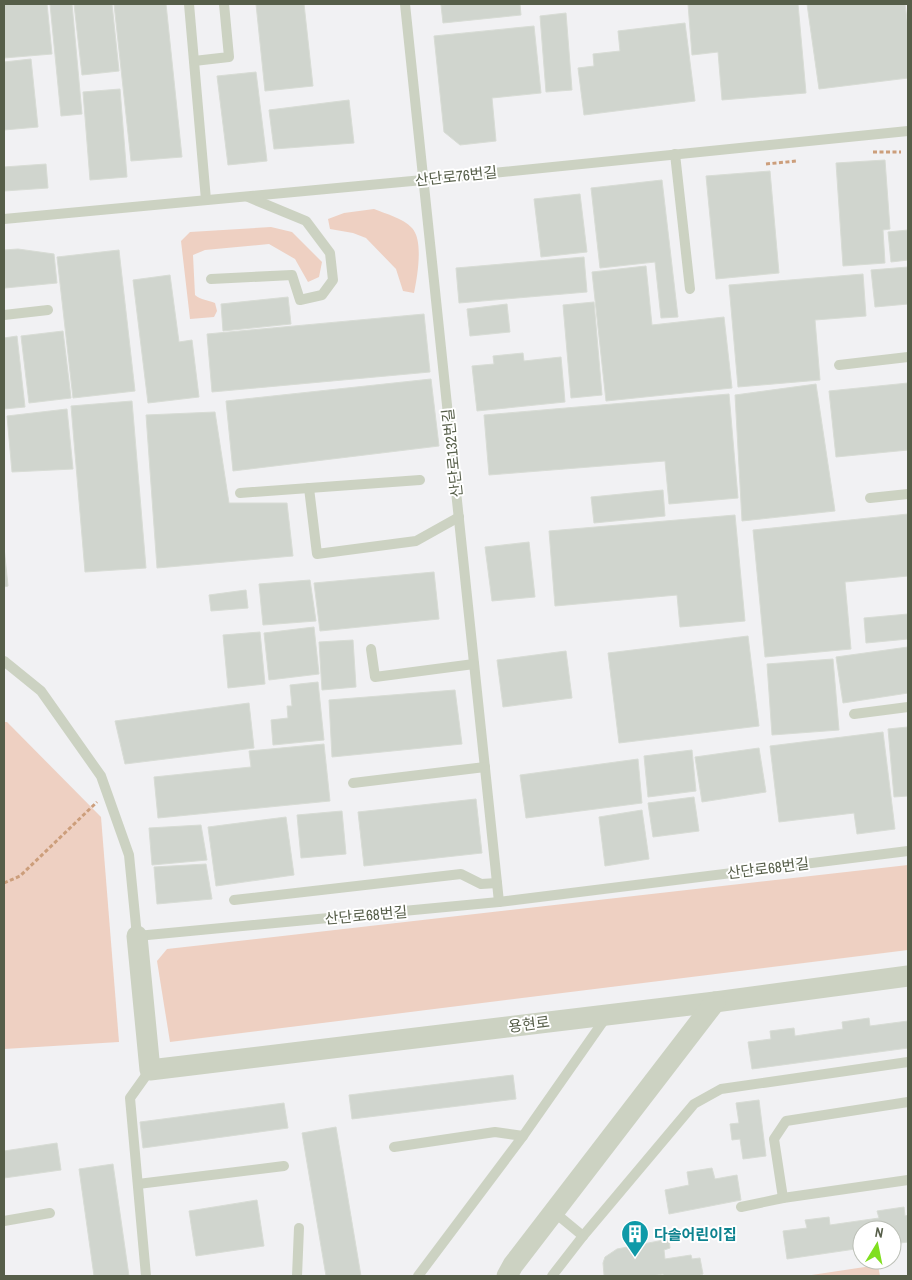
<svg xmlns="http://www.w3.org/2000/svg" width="912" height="1280" font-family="'Archivo Narrow','Noto Sans KR',sans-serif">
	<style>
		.green { fill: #eed0c2 }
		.building { fill: #d0d5ce; stroke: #d8dcd5 }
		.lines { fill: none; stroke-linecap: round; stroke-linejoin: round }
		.path { stroke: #cc9e7b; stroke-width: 3; stroke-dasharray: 4 2.5; stroke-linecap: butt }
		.lane { stroke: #ccd2c2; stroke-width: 10 }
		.street { stroke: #ccd2c2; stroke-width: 21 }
		.labels { text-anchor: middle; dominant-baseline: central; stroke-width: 4; stroke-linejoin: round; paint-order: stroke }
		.street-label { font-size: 15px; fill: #565e49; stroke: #fff }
		.culture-label { font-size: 15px; font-weight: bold; fill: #0d838f; stroke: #fff; text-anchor: start }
	</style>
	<rect width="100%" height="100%" fill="#f1f1f3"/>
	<!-- green -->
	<g class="green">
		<path d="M374,209C386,214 403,218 412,228C424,241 417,278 414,293L403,291L396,269L366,238L353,233L330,229L328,219L344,213Z"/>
		<path d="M271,227L292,232L322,262L319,277L308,282L295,259L269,244L205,250L193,255L195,295C201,300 208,300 215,303L217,311L214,317L190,319L181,241L190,232Z"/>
		<path d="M4,722H7L101,817L119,1042L4,1049Z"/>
		<path d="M908,865V950L170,1042L157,961L167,949Z"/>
		<path d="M878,1265L880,1276H805Z"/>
	</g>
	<!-- building -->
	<g class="building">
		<path d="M4,4H47L52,54L4,58Z"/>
		<path d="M50,4H72L82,114L61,116Z"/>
		<path d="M74,4H112L119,71L82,75Z"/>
		<path d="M114,4H166L182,157L131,161Z"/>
		<path d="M256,4H304L313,86L265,91Z"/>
		<path d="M453,4H520L521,15L443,23L441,5Z"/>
		<path d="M688,4H798L806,93L722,100L718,52L692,55Z"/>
		<path d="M807,4H905L908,27V78L819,89Z"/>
		<path d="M566,13L572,90L546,92L540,16Z"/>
		<path d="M685,23L695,101L584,115L578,68L594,66L593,54L620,51L618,31Z"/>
		<path d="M534,26L541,93L492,98L496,141L460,145L444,132L434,36Z"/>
		<path d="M31,59L38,127L4,130V62Z"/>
		<path d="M256,72L267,161L228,165L217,76Z"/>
		<path d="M120,89L127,177L90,180L83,92Z"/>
		<path d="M349,100L354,143L274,149L269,110Z"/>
		<path d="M885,160L890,229L883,230L885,263L843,266L836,163Z"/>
		<path d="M46,164L48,188L4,191V167Z"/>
		<path d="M770,171L779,273L716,279L706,176Z"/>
		<path d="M662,180L678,317L661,318L655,262L600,268L591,188Z"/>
		<path d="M580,194L587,252L541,257L534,199Z"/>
		<path d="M908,230V260L891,262L888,232Z"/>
		<path d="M18,249L54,254L57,283L5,288L4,250Z"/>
		<path d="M119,250L135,391L73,398L57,257Z"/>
		<path d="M584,257L587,292L459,303L456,268Z"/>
		<path d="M646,266L652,325L724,317L732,388L606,401L592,272Z"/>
		<path d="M908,267V304L875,307L871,270Z"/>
		<path d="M863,274L866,316L815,320L820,380L738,387L729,285Z"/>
		<path d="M170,275L179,342L192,340L199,397L148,403L133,280Z"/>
		<path d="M288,297L291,324L223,331L221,304Z"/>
		<path d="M594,302L602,395L571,398L563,305Z"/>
		<path d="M507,304L510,332L470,336L467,309Z"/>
		<path d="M424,314L430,372L212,392L207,334Z"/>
		<path d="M63,331L71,398L29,403L21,336Z"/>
		<path d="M17,336L25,407L4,409V338Z"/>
		<path d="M523,353L524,361L561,357L565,402L477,411L472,366L494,364L493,356Z"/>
		<path d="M431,379L439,446L233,471L226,401Z"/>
		<path d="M908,383V450L836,457L829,391Z"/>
		<path d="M816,384L835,511L742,521L735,395Z"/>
		<path d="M729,394L738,498L669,504L665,461L489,475L484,415Z"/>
		<path d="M132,401L146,568L85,572L71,406Z"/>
		<path d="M67,409L73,469L12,472L7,416Z"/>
		<path d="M215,412L229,503H287L293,556L157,568L146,415Z"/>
		<path d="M663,490L665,516L594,523L591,497Z"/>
		<path d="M908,514V576L845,582L851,649L765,657L753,530Z"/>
		<path d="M735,515L745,621L680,627L677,595L555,606L549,531Z"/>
		<path d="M529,542L535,597L492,601L485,547Z"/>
		<path d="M4,547L8,586L4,587Z"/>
		<path d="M434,572L439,619L320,631L314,583Z"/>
		<path d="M310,580L316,621L263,625L259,584Z"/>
		<path d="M246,590L248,608L211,611L209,595Z"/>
		<path d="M908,614V639L866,643L864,618Z"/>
		<path d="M314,627L319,674L269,680L264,633Z"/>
		<path d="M260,632L265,684L228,688L223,635Z"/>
		<path d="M748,636L759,726L619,743L608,653Z"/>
		<path d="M353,640L356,687L322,690L319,642Z"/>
		<path d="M908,647V693L843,703L836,657Z"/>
		<path d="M566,651L572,698L503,707L497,660Z"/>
		<path d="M833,659L839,730L772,735L767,664Z"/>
		<path d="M318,682L324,740L273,745L271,720L288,718L287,706H292L290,685Z"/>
		<path d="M455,690L462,744L332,757L329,700Z"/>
		<path d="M249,703L254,748L125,764L115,721Z"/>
		<path d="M908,727V796L894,797L888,729Z"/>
		<path d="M883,732L895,829L857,834L854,813L779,822L770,746Z"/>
		<path d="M324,744L330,801L158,818L154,777L251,767L249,751Z"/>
		<path d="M759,748L766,792L702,802L695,757Z"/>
		<path d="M692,750L696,791L648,797L644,756Z"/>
		<path d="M638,759L642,803L526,818L520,775Z"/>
		<path d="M694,797L699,831L653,837L648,803Z"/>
		<path d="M476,799L482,853L364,866L358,812Z"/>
		<path d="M642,810L649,859L605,866L599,817Z"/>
		<path d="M342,811L346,854L301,858L297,815Z"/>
		<path d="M286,817L294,875L216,886L208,827Z"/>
		<path d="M201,825L207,860L152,865L149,828Z"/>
		<path d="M206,864L212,899L157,904L154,867Z"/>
		<path d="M869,1018L870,1026L908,1021V1048L752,1069L748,1042L771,1039L770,1031L794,1028L795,1036L843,1029L842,1022Z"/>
		<path d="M513,1075L516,1099L352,1119L349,1095Z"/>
		<path d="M759,1100L766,1156L743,1159L740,1139L732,1140L730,1124L739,1123L736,1103Z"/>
		<path d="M284,1103L288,1128L143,1148L140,1122Z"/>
		<path d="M336,1127L361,1276H326L302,1133Z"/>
		<path d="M57,1143L61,1170L4,1178V1151Z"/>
		<path d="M113,1164L129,1276H94L79,1169Z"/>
		<path d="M712,1168L715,1179L737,1175L741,1200L669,1214L665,1190L689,1185L687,1172Z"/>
		<path d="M257,1200L264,1246L196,1256L189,1211Z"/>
		<path d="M904,1207L905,1216L908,1215V1242L892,1244V1230H862V1248L787,1259L783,1231L807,1228L805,1220L829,1217L830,1225L879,1218L877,1211Z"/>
		<path d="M669,1239L670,1248L664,1250L665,1259L691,1255L692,1259L700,1258L703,1274L698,1276H664L663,1274L652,1276H605L604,1275L603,1263L605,1257L617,1249Z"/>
	</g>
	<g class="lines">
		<!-- path -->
		<g class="path">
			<path d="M873,152H901"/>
			<path d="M766,164L797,161"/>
			<path d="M4,883L20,876L97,802"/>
		</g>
		<!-- lane -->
		<g class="lane">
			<path d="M189,4L206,200"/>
			<path d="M405,4L499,902"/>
			<path d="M194,61L229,57L224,4"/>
			<path d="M675,154L690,289"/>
			<path d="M4,219L423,180L908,131"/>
			<path d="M211,279L292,275L300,300L322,295L333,280L330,253L306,221L248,197"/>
			<path d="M4,315L48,310"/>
			<path d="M839,365L908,357"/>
			<path d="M309,488L317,554L416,541L459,517"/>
			<path d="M240,493L420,480"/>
			<path d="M870,498L908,494"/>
			<path d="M371,649L375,677L474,664"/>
			<path d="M4,661L41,691L101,776L129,855L137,936L499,902L908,851"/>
			<path d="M854,714L908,707"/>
			<path d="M353,783L485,767"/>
			<path d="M234,900L461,874L481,884L497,883"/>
			<path d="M394,1147L495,1132L523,1136"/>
			<path d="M138,1184L284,1166"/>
			<path d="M783,1198L774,1139L786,1121L908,1102"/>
			<path d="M741,1207L783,1198L908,1180"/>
			<path d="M554,1212L583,1236"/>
			<path d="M4,1221L50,1213"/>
			<path d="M146,1276L130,1098L150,1070"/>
			<path d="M297,1276L299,1228"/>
			<path d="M418,1276L523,1136L607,1016"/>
			<path d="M552,1276L583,1236L694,1104L721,1089L908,1062"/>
		</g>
		<!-- street -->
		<g class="street">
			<path d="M137,936L150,1070L715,1002L908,976"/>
			<path d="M507,1276L513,1265L715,1002"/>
		</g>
	</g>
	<!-- icons -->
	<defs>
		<symbol id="building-pin" viewBox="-11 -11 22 30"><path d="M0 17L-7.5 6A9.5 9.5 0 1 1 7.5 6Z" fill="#0f9aa8" stroke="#fff"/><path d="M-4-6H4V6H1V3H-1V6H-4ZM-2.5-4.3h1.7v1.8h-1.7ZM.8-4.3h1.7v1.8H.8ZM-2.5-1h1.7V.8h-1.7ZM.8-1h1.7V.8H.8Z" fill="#fff"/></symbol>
	</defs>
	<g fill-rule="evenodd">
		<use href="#building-pin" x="619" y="1218" width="32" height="43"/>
	</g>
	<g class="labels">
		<!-- street labels -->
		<g class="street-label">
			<text transform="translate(456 176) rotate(-6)">산단로76번길</text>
			<text transform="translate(452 453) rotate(-96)">산단로132번길</text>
			<text transform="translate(768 868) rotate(-7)">산단로68번길</text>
			<text transform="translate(366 915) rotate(-5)">산단로68번길</text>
			<text transform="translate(529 1024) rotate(-7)">용현로</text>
		</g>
		<!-- culture labels -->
		<g class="culture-label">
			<text x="654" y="1234">다솔어린이집</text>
		</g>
	</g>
	<!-- border -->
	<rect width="912" height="1280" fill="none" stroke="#565e49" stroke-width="10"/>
	<!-- north arrow -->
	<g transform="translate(877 1245) rotate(10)"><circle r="24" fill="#ffffff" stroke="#bbbfb6"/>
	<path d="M0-4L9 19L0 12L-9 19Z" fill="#80df1f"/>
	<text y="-8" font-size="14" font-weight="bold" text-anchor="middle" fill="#565e49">N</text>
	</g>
</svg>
